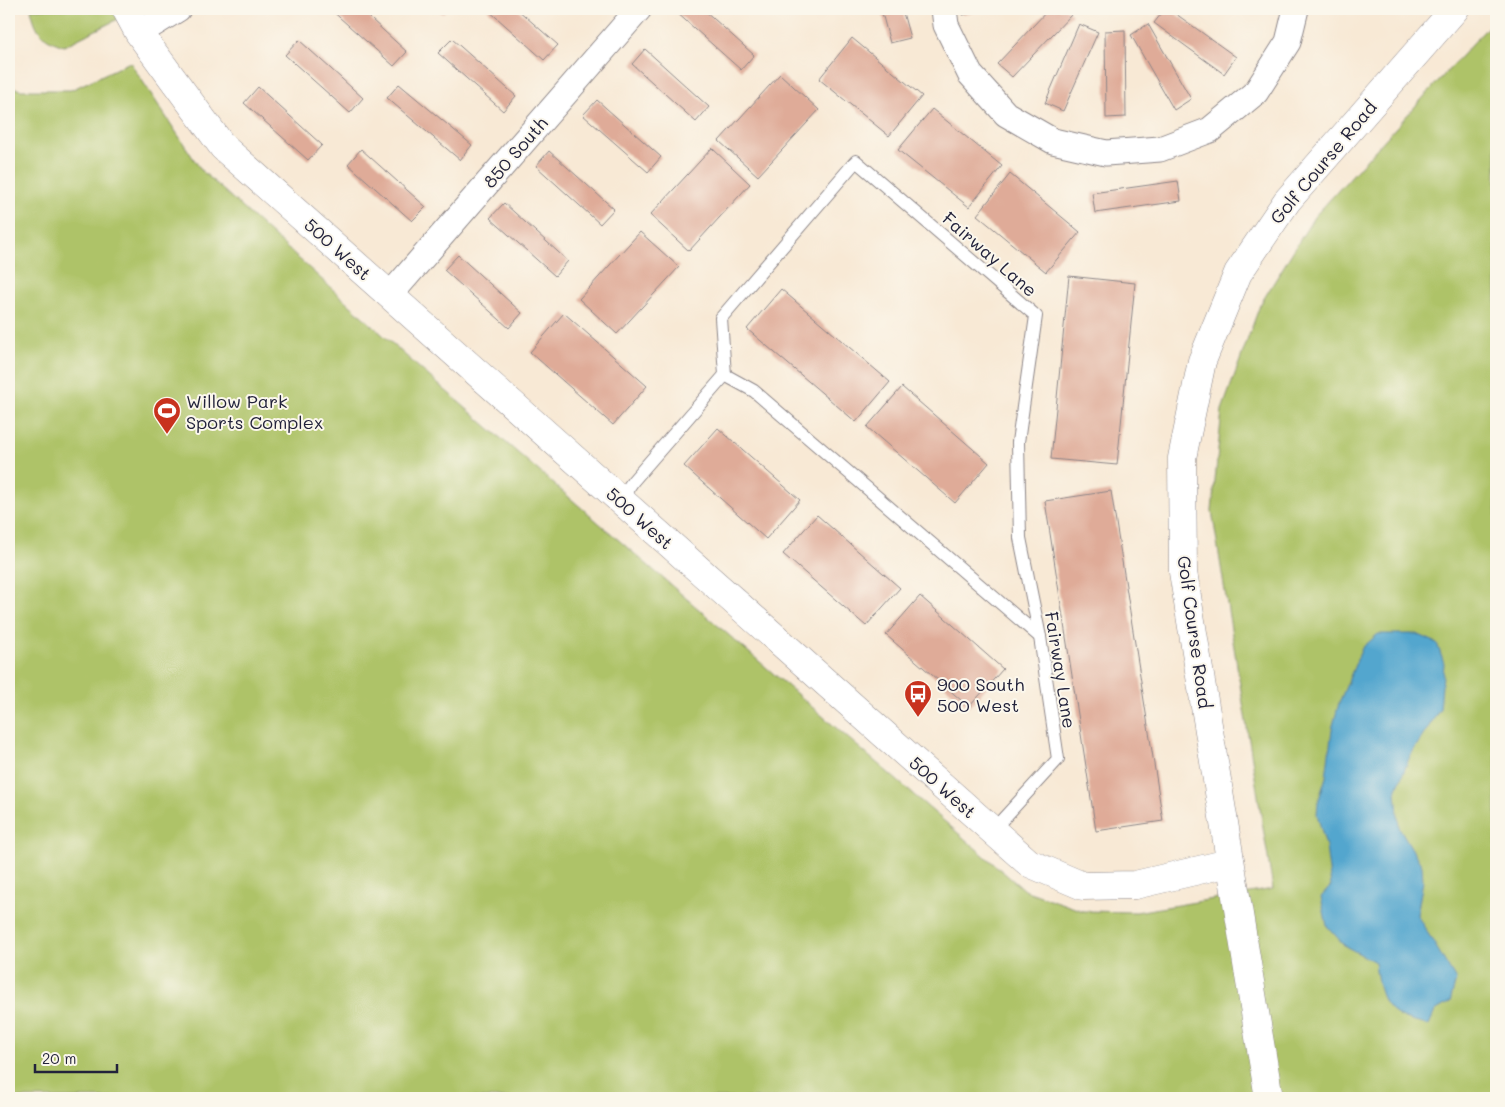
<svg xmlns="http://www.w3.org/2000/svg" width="1505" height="1107" font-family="Mali,sans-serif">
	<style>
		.green { fill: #aec368; stroke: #687252 }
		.water { fill: #52a6ce; stroke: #3a6484 }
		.building { fill: #dfab98 }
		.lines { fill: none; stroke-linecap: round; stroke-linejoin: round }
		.service-casing { stroke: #8d8688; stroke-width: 14 }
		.minor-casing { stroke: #8d8688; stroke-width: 27 }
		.tertiary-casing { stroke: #8d8688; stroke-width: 29 }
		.service { stroke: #fff; stroke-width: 12 }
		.minor { stroke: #fff; stroke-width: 25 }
		.tertiary { stroke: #fff; stroke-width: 28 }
		.labels { text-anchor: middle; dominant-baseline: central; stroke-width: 4; stroke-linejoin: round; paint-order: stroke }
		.street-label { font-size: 18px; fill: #22223b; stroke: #fbf7ec }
		.poi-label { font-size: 18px; fill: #22223b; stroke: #fbf7ec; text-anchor: start }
	</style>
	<rect width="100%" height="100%" fill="#fbf7ec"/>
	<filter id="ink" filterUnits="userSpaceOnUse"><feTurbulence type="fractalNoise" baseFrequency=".02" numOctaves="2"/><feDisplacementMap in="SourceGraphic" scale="10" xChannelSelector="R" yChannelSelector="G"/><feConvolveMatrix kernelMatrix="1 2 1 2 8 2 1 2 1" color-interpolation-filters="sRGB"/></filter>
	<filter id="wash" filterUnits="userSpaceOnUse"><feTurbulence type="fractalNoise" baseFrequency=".0096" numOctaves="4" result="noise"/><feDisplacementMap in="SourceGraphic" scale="20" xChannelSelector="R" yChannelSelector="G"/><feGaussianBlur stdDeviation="1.12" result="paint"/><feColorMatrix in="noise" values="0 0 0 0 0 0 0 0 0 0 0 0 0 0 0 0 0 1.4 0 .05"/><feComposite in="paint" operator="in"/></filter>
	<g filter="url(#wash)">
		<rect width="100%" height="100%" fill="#f8e9d5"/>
		<!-- green -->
		<g class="green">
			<path d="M31,9H138L64,46C42,39 36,32 31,9Z"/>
			<path d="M1496,18V1098H9V85L20,90H71L130,62L201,170L416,365L1024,890L1083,911L1136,912L1273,889L1212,511L1222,410L1260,305L1314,217Z"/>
		</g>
		<!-- water -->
		<path class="water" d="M1378,634H1417L1437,643L1444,664L1440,709L1410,756L1396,791L1399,827L1422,866L1423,881L1417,915L1456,980L1450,1002L1435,1011L1429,1025C1386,1018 1380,1003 1375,962L1345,946L1327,926L1321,897L1331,886L1326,847L1317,814L1318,802L1326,777L1332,729L1339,703L1362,648Z"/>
		<g id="blocks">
			<!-- building -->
			<g class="building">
				<path d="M330,9H360L407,52L394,66Z"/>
				<path d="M437,9H447L443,14Z"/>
				<path d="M487,9H517L558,45L544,60Z"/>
				<path d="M679,9H703L754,55L741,70L676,12Z"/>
				<path d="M778,9H794L787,17Z"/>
				<path d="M881,9H902L910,38L890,43Z"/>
				<path d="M962,9H986L963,15Z"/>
				<path d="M1049,9H1066L1072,14L1012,77L997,64Z"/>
				<path d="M1165,9H1169L1236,57L1224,74L1154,23Z"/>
				<path d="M1244,9H1256V11Z"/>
				<path d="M1079,24L1098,32L1063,111L1045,103Z"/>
				<path d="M1148,24L1191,99L1174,110L1131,35Z"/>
				<path d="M1125,30L1126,117L1106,118L1105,31Z"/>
				<path d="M852,38L922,96L889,136L819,79Z"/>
				<path d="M452,39L516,96L503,111L438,53Z"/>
				<path d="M299,40L363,98L350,113L285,55Z"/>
				<path d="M645,49L709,107L696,122L632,64Z"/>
				<path d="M780,74L819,110L758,176L719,141Z"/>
				<path d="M399,84L472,145L460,160L387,98Z"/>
				<path d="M258,87L322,145L308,160L244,103Z"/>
				<path d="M597,100L661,157L648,172L583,115Z"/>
				<path d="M932,109L1002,166L969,207L898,150Z"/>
				<path d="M712,148L750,184L689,251L650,215Z"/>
				<path d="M361,149L426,207L412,221L348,164Z"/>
				<path d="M549,151L614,209L600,224L536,166Z"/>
				<path d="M1010,174L1080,232L1046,272L977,215Z"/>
				<path d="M1178,181L1181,201L1095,213L1092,193Z"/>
				<path d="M504,203L568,261L555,276L490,218Z"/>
				<path d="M640,232L679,267L617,334L579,299Z"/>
				<path d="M458,255L522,313L509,328L444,270Z"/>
				<path d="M1069,276L1135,283L1117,465L1051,459Z"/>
				<path d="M781,289L890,382L856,422L747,329Z"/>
				<path d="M564,313L647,386L613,425L530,352Z"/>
				<path d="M902,387L989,463L955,503L867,427Z"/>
				<path d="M718,428L800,500L766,539L684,466Z"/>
				<path d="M1111,491L1163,821L1096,831L1045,501Z"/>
				<path d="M817,515L900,588L866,626L783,554Z"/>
				<path d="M920,596L1003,669L969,707L886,635Z"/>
			</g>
		</g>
	</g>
	<g filter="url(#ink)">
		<use href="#blocks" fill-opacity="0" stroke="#8d8688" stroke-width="1"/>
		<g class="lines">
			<defs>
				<g id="service">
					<path d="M725,375L754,391L1040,637"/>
					<path d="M620,500L633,481L725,375L721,318L856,161L1036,316L1018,442L1020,538L1040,637L1058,759L992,831"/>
				</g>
				<g id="minor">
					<path d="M944,9L946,25L970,74L1006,114L1053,141L1106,153L1160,149L1210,130L1256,92L1288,42L1296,9"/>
					<path d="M139,33L178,9"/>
					<path d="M390,295L639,9"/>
				</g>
				<g id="tertiary">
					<path d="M126,9L139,33L223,147L1029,863L1083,886L1135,885L1229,863"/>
					<path d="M1269,1098L1183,572L1182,458L1202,361L1238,273L1287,201L1455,9"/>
				</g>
			</defs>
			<!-- service casing -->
			<use href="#service" class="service-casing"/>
			<!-- minor casing -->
			<use href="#minor" class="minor-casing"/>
			<!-- tertiary casing -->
			<use href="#tertiary" class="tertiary-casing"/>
			<!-- service -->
			<use href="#service" class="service"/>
			<!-- minor -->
			<use href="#minor" class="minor"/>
			<!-- tertiary -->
			<use href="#tertiary" class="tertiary"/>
		</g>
	</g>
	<!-- icons -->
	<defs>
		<symbol id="stadium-pin" viewBox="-11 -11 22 30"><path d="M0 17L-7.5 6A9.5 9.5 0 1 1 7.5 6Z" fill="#c8321e" stroke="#fbf7ec"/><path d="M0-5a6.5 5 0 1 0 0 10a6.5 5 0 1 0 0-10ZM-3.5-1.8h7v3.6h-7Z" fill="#fff"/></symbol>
		<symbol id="bus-pin" viewBox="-11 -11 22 30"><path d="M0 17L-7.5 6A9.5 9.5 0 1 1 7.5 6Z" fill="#c8321e" stroke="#fbf7ec"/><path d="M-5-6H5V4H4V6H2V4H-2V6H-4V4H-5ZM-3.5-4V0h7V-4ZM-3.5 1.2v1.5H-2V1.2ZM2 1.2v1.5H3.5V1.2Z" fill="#fff"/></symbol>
	</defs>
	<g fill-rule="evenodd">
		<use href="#stadium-pin" x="151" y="395" width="32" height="43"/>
		<use href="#bus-pin" x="902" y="678" width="32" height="43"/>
	</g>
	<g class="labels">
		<!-- street labels -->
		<g class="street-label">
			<text transform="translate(515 152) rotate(-49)">850 South</text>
			<text transform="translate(1323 162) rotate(-50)">Golf Course Road</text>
			<text transform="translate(338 249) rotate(42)">500 West</text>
			<text transform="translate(990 254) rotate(41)">Fairway Lane</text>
			<text transform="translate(640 518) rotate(42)">500 West</text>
			<text transform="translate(1195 632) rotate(82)">Golf Course Road</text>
			<text transform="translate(1061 670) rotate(81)">Fairway Lane</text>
			<text transform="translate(943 787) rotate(42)">500 West</text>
		</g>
		<!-- poi labels -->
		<g class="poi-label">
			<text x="186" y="401">Willow Park<tspan x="186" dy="21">Sports Complex</tspan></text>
			<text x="937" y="684">900 South<tspan x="937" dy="21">500 West</tspan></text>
		</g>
	</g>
	<!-- margin -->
	<rect width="1505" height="1107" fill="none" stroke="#fbf7ec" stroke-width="30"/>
	<!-- scale -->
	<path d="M35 1064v8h82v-8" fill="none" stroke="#22223b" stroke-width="2.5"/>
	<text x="42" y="1064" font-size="15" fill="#22223b" stroke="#fbf7ec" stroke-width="4" paint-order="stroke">20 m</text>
</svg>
